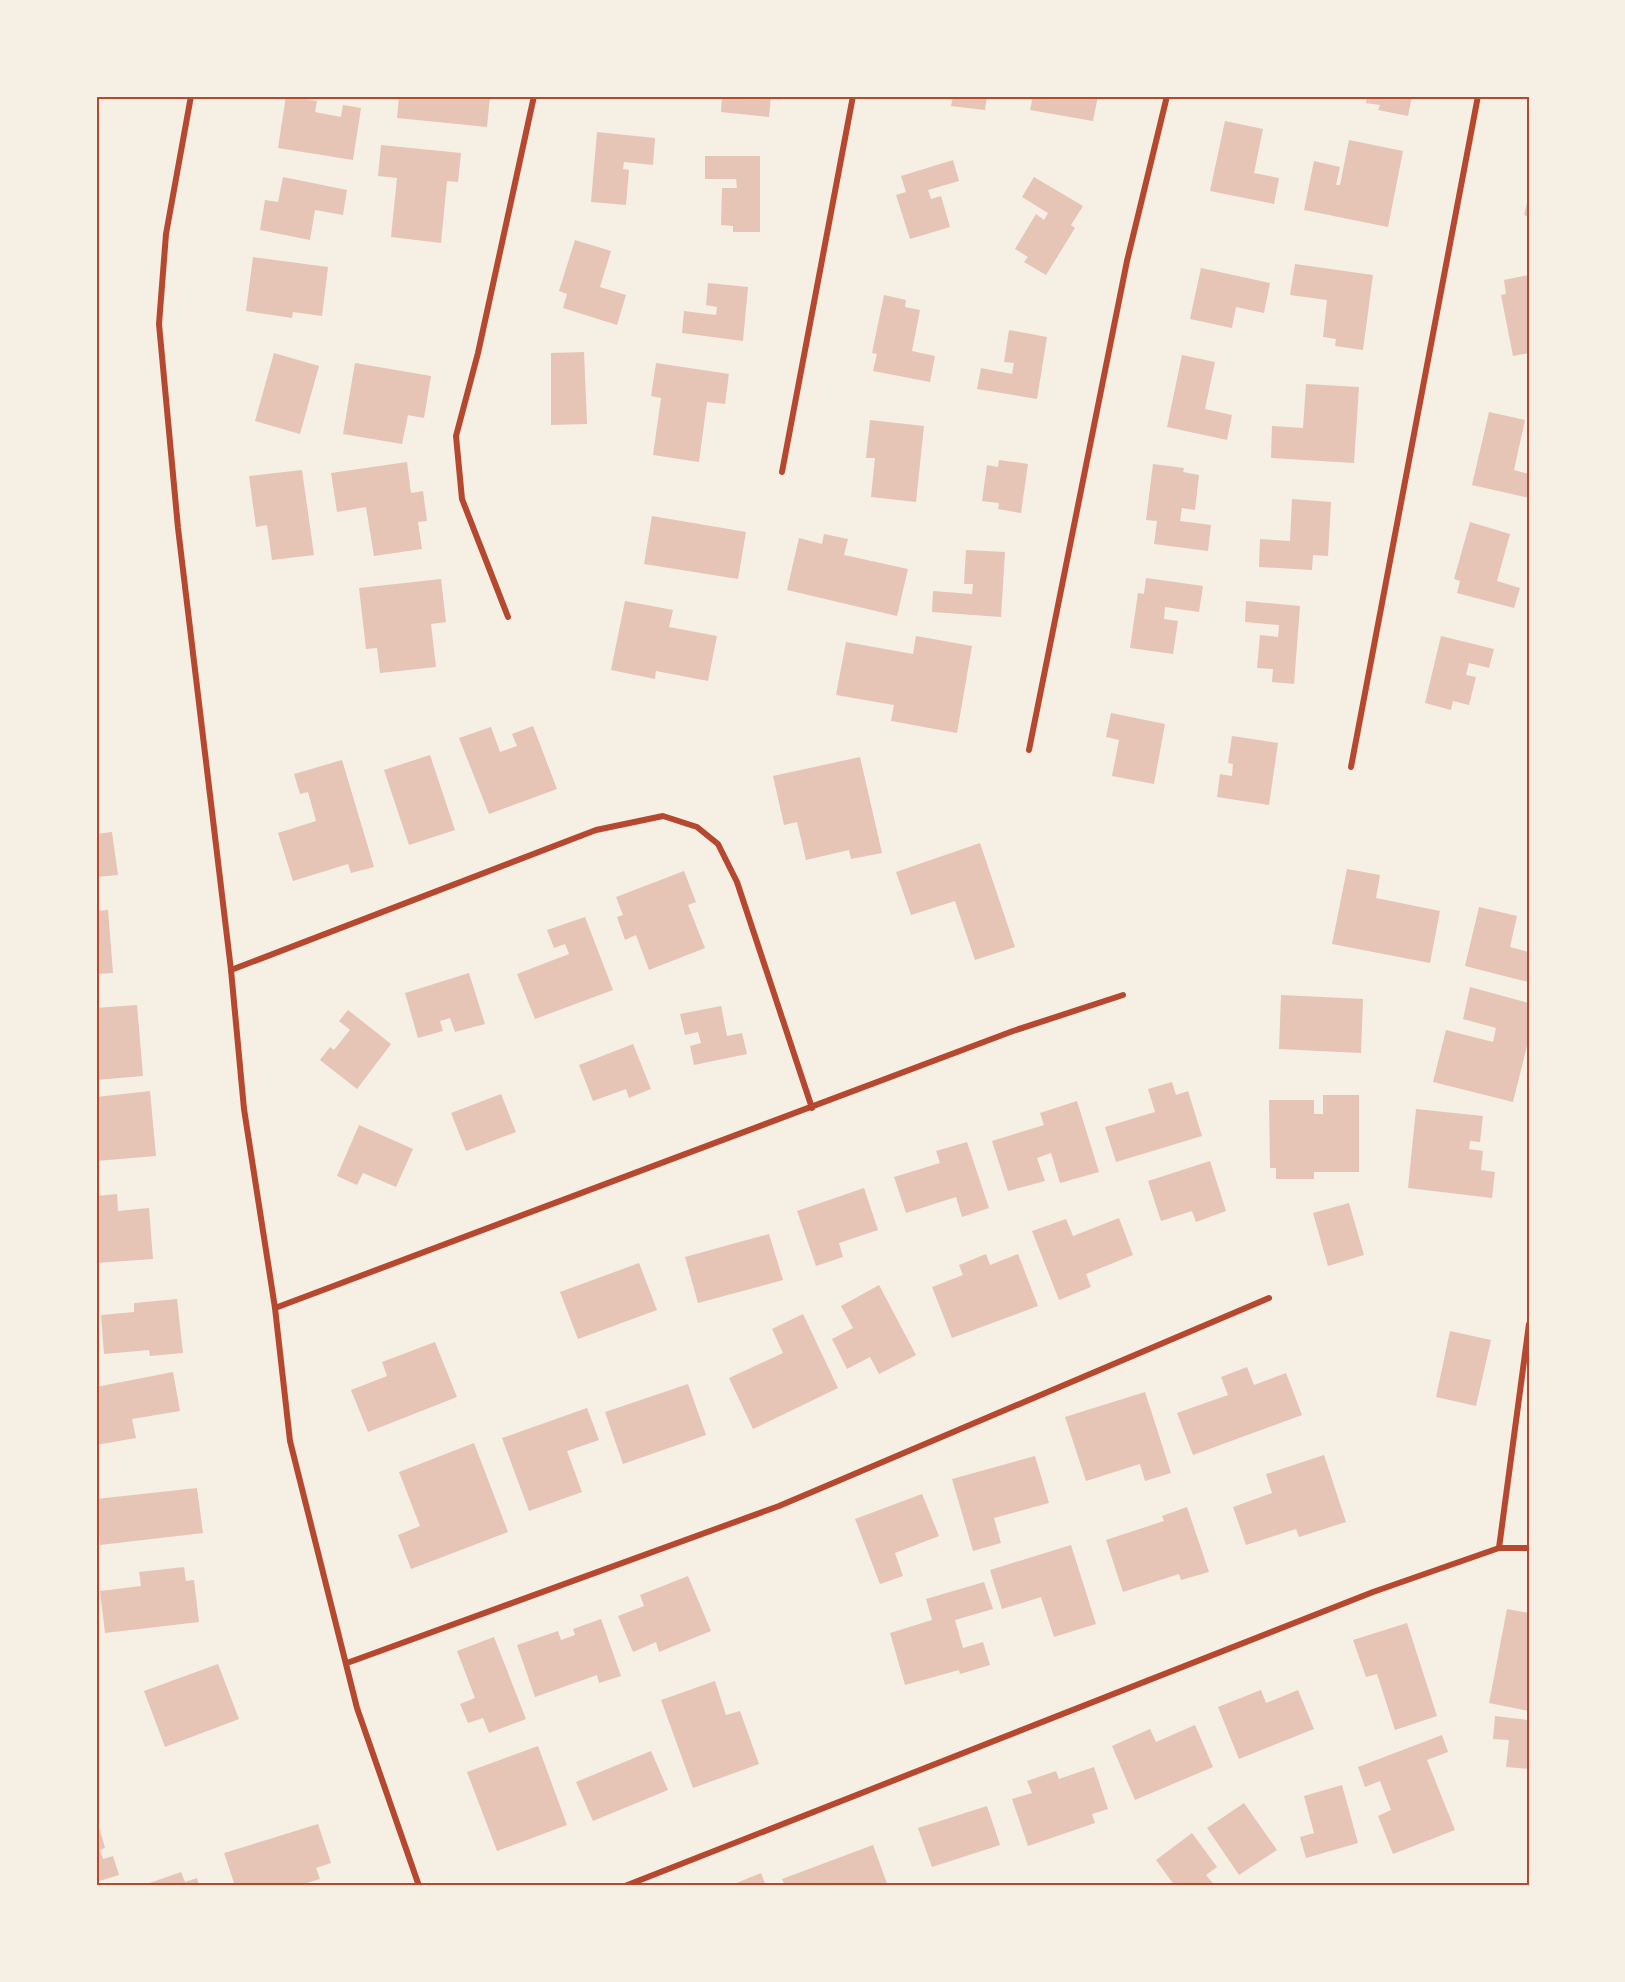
<svg xmlns="http://www.w3.org/2000/svg" width="1625" height="1982" font-family="Manrope,sans-serif">
	<style>
		.building { fill: #e6c5b7 }
		.lines { fill: none; stroke-linecap: round; stroke-linejoin: round }
		.minor { stroke: #b5482f; stroke-width: 6 }
		.neatline { fill: none; stroke: #b5482f; stroke-width: 2 }
	</style>
	<rect width="100%" height="100%" fill="#f6efe4"/>
	<!-- building -->
	<g class="building">
		<path d="M286,96L317,101L315,112L341,117L343,105L361,108L353,160L278,148Z"/>
		<path d="M399,96H490L487,127L397,118Z"/>
		<path d="M722,96H771L769,117L721,112Z"/>
		<path d="M953,96H987L985,110L951,106Z"/>
		<path d="M1033,96H1098L1093,121L1030,110Z"/>
		<path d="M1367,96H1412L1408,116L1378,110L1380,105L1366,103Z"/>
		<path d="M1225,121L1263,129L1254,173L1279,178L1274,204L1210,191Z"/>
		<path d="M597,132L655,138L653,165L624,162L623,169L629,170L626,205L591,202Z"/>
		<path d="M1349,140L1403,151L1388,227L1304,210L1314,161L1340,167L1336,185H1340Z"/>
		<path d="M381,145L461,153L458,182L447,181L441,243L391,237L397,178L378,176Z"/>
		<path d="M705,156H760V232H733V226L721,225L722,188H737L736,179H705Z"/>
		<path d="M953,160L959,181L928,190L931,199L941,196L950,227L910,239L896,195L906,192L901,176Z"/>
		<path d="M283,177L347,190L343,215L315,210L310,240L260,230L265,200L278,202Z"/>
		<path d="M1034,177L1083,206L1071,225L1075,228L1046,275L1024,262L1028,257L1015,249L1036,214L1044,220L1048,213L1022,197Z"/>
		<path d="M1529,195V217L1524,215Z"/>
		<path d="M575,240L611,251L600,287L626,295L617,325L563,308L567,294L559,291Z"/>
		<path d="M253,257L328,267L322,316L293,312L292,318L246,311Z"/>
		<path d="M1295,264L1373,275L1363,350L1335,346L1336,339L1323,337L1327,300L1290,295Z"/>
		<path d="M1201,268L1270,283L1264,313L1236,307L1232,328L1190,319Z"/>
		<path d="M1529,275V353L1513,356L1501,295L1506,294L1504,280Z"/>
		<path d="M708,283L748,287L743,341L682,333L684,311L716,315L717,307L706,305Z"/>
		<path d="M884,295L906,300L905,307L920,310L912,351L935,356L930,382L873,371L877,354L872,353Z"/>
		<path d="M1009,330L1047,337L1037,399L977,389L981,368L1012,374L1014,363L1004,362Z"/>
		<path d="M584,352L587,424L551,425V353Z"/>
		<path d="M274,353L319,366L300,434L255,421Z"/>
		<path d="M1182,355L1215,362L1205,409L1232,415L1227,440L1167,427Z"/>
		<path d="M355,363L431,376L424,418L408,415L402,444L343,434Z"/>
		<path d="M656,363L729,374L725,404L707,402L699,462L653,455L661,398L651,396Z"/>
		<path d="M1306,384L1359,387L1354,463L1271,458L1272,426L1303,428Z"/>
		<path d="M1489,412L1525,420L1514,470L1529,474V498L1472,485Z"/>
		<path d="M870,420L924,426L916,502L871,497L875,458H866Z"/>
		<path d="M999,460L1028,464L1021,513L998,509L999,503L982,501L987,465L998,467Z"/>
		<path d="M407,462L411,493L423,491L427,521L418,522L422,549L374,556L366,507L337,512L331,473Z"/>
		<path d="M1153,464L1184,468L1183,472L1199,475L1195,510L1182,508L1180,521L1211,525L1208,551L1154,544L1157,521L1146,520Z"/>
		<path d="M302,470L314,555L272,560L267,525L256,527L249,476Z"/>
		<path d="M1292,499L1331,502L1328,556L1313,555L1312,570L1259,567L1260,539L1290,541Z"/>
		<path d="M652,516L746,532L738,579L644,564Z"/>
		<path d="M1470,522L1510,534L1497,581L1520,588L1514,608L1457,593L1460,581L1454,579Z"/>
		<path d="M824,534L848,539L844,555L908,569L897,616L787,590L799,538L822,544Z"/>
		<path d="M966,550L1005,552L1001,617L932,612L933,591L972,594L973,584H964Z"/>
		<path d="M1146,578L1203,586L1199,612L1165,607L1164,619L1178,621L1173,654L1130,648L1138,593L1144,594Z"/>
		<path d="M441,579L446,622L431,624L436,667L380,673L377,648L366,649L359,588Z"/>
		<path d="M625,601L673,610L669,627L717,636L708,681L656,671L655,679L611,670Z"/>
		<path d="M1246,601L1300,606L1294,684L1272,682L1273,669L1257,668L1260,635L1278,637L1279,625L1245,622Z"/>
		<path d="M916,636L972,646L957,733L891,721L894,705L836,695L846,642L913,654Z"/>
		<path d="M1441,636L1494,649L1489,668L1469,663L1466,675L1476,677L1469,705L1453,701L1451,710L1425,703Z"/>
		<path d="M1111,713L1165,724L1154,784L1112,776L1119,740L1106,737Z"/>
		<path d="M533,726L557,789L489,814L459,738L491,727L500,752L517,746L512,734Z"/>
		<path d="M1232,736L1278,743L1269,805L1217,797L1220,774L1232,776L1233,764L1228,763Z"/>
		<path d="M430,755L455,830L409,845L384,770Z"/>
		<path d="M860,757L882,853L851,859L849,850L806,860L797,822L784,825L773,776Z"/>
		<path d="M342,760L374,867L351,873L348,864L293,881L278,833L316,821L308,792L300,794L294,774Z"/>
		<path d="M112,832L118,875L96,877V834Z"/>
		<path d="M980,843L1015,947L975,960L955,901L911,915L896,872Z"/>
		<path d="M1347,869L1380,875L1376,898L1440,911L1430,963L1332,944Z"/>
		<path d="M684,871L696,902L688,905L705,948L649,970L636,935L625,940L617,917L623,915L616,897Z"/>
		<path d="M1479,907L1517,916L1510,947L1529,952L1528,982L1465,966Z"/>
		<path d="M108,910L113,973L96,974V911Z"/>
		<path d="M585,917L613,990L535,1019L517,974L569,954L565,944L554,948L547,930Z"/>
		<path d="M469,973L485,1024L455,1032L450,1018L440,1021L443,1031L418,1038L405,993Z"/>
		<path d="M1470,987L1529,1003V1038L1513,1102L1433,1082L1446,1030L1493,1042L1496,1028L1463,1019Z"/>
		<path d="M1281,995L1363,999L1361,1053L1279,1049Z"/>
		<path d="M137,1005L143,1076L96,1080V1008Z"/>
		<path d="M721,1006L727,1036L742,1033L747,1054L694,1065L690,1046L701,1043L698,1032L685,1035L680,1014Z"/>
		<path d="M348,1010L391,1044L357,1089L320,1060L330,1047L334,1050L350,1030L339,1021Z"/>
		<path d="M633,1044L651,1089L629,1098L626,1089L593,1101L579,1065Z"/>
		<path d="M1172,1082L1176,1095L1188,1091L1202,1136L1116,1162L1105,1127L1155,1112L1148,1089Z"/>
		<path d="M150,1091L156,1156L96,1161V1097Z"/>
		<path d="M501,1094L516,1132L466,1151L451,1113Z"/>
		<path d="M1323,1095H1359V1172H1314V1179H1276V1168H1270L1269,1100H1314V1114H1323Z"/>
		<path d="M1077,1101L1099,1172L1060,1183L1051,1153L1037,1158L1045,1181L1008,1191L992,1141L1044,1125L1040,1113Z"/>
		<path d="M1416,1109L1483,1116L1480,1142L1470,1141L1469,1149L1483,1151L1481,1170L1495,1172L1492,1198L1408,1188Z"/>
		<path d="M359,1125L413,1149L396,1187L363,1173L357,1185L337,1176Z"/>
		<path d="M967,1142L989,1208L962,1217L956,1197L906,1213L894,1177L940,1163L936,1151Z"/>
		<path d="M1210,1161L1226,1211L1196,1222L1192,1211L1161,1221L1148,1181Z"/>
		<path d="M864,1188L878,1230L839,1243L843,1257L816,1266L797,1211Z"/>
		<path d="M117,1194L118,1211L149,1208L153,1259L96,1263V1196Z"/>
		<path d="M1349,1203L1364,1255L1328,1266L1313,1213Z"/>
		<path d="M1119,1218L1133,1255L1086,1274L1091,1287L1059,1300L1032,1231L1066,1219L1073,1236Z"/>
		<path d="M769,1234L783,1280L698,1303L685,1257Z"/>
		<path d="M986,1254L990,1265L1018,1254L1038,1306L952,1338L932,1287L963,1275L959,1265Z"/>
		<path d="M639,1263L657,1310L578,1339L560,1292Z"/>
		<path d="M879,1285L916,1355L879,1374L870,1357L847,1369L832,1339L853,1328L841,1306Z"/>
		<path d="M177,1299L183,1353L150,1356L149,1350L104,1354L101,1315L134,1312V1303Z"/>
		<path d="M803,1314L838,1388L753,1429L729,1378L783,1353L772,1329Z"/>
		<path d="M1450,1331L1491,1340L1476,1406L1436,1397Z"/>
		<path d="M435,1342L457,1397L368,1432L351,1390L387,1376L382,1362Z"/>
		<path d="M1247,1367L1254,1385L1286,1373L1302,1415L1193,1455L1177,1413L1228,1395L1221,1377Z"/>
		<path d="M173,1372L180,1411L132,1419L136,1438L96,1445V1387Z"/>
		<path d="M688,1384L706,1435L623,1464L605,1412Z"/>
		<path d="M1145,1392L1171,1473L1145,1481L1140,1464L1086,1481L1065,1417Z"/>
		<path d="M587,1408L599,1440L567,1451L582,1492L529,1511L502,1438Z"/>
		<path d="M474,1443L508,1532L411,1569L398,1535L420,1526L399,1472Z"/>
		<path d="M1324,1455L1346,1522L1299,1537L1296,1529L1246,1545L1233,1507L1272,1493L1266,1474Z"/>
		<path d="M1035,1456L1049,1503L994,1518L1001,1543L973,1551L952,1479Z"/>
		<path d="M197,1488L203,1533L100,1545L96,1499Z"/>
		<path d="M922,1494L939,1536L895,1553L903,1576L880,1584L855,1519Z"/>
		<path d="M1187,1507L1209,1572L1181,1580L1179,1574L1123,1592L1106,1540L1164,1521L1162,1516Z"/>
		<path d="M1071,1545L1096,1624L1054,1637L1041,1597L1002,1609L990,1570Z"/>
		<path d="M184,1567L186,1581L194,1580L199,1622L105,1633L100,1591L141,1586L139,1572Z"/>
		<path d="M688,1576L711,1631L659,1652L656,1642L633,1652L618,1616L644,1606L640,1595Z"/>
		<path d="M984,1582L993,1609L955,1620L963,1648L983,1642L990,1665L960,1674L959,1670L905,1685L890,1633L932,1620L926,1599Z"/>
		<path d="M1507,1609L1529,1613V1711L1489,1703Z"/>
		<path d="M601,1619L621,1676L599,1683L597,1675L535,1697L517,1645L558,1631L561,1640L575,1635L573,1629Z"/>
		<path d="M1407,1623L1437,1716L1395,1730L1377,1674L1366,1677L1353,1640Z"/>
		<path d="M494,1637L526,1719L489,1733L483,1718L468,1723L460,1704L475,1698L457,1651Z"/>
		<path d="M218,1664L239,1719L165,1747L144,1691Z"/>
		<path d="M715,1681L726,1715L740,1711L759,1764L693,1788L661,1700Z"/>
		<path d="M1261,1690L1266,1703L1298,1690L1314,1729L1239,1759L1218,1707Z"/>
		<path d="M1495,1716L1529,1720V1769L1506,1767L1509,1740L1493,1739Z"/>
		<path d="M1195,1725L1213,1767L1135,1800L1112,1746L1150,1729L1156,1742Z"/>
		<path d="M1442,1735L1448,1752L1427,1760L1455,1830L1393,1854L1378,1816L1391,1810L1380,1781L1365,1787L1358,1767Z"/>
		<path d="M538,1746L567,1825L497,1851L467,1772Z"/>
		<path d="M651,1751L668,1790L593,1821L576,1782Z"/>
		<path d="M1094,1767L1108,1809L1092,1814L1095,1823L1028,1846L1012,1799L1032,1793L1027,1781L1056,1771L1059,1779Z"/>
		<path d="M1342,1785L1358,1843L1306,1858L1300,1837L1314,1833L1304,1796Z"/>
		<path d="M1244,1803L1277,1850L1239,1875L1207,1828Z"/>
		<path d="M987,1806L1000,1845L932,1867L918,1828Z"/>
		<path d="M318,1824L331,1863L316,1868L320,1879L297,1886H235L224,1853Z"/>
		<path d="M99,1827L105,1848L100,1850L103,1859L113,1856L119,1875L96,1882V1828Z"/>
		<path d="M1192,1833L1217,1867L1206,1875L1215,1886H1175L1156,1860Z"/>
		<path d="M873,1845L888,1886H785L782,1879Z"/>
		<path d="M181,1872L185,1882L197,1878L199,1886H141Z"/>
		<path d="M761,1873L766,1886H729Z"/>
	</g>
	<g class="lines">
		<!-- minor -->
		<g class="minor">
			<path d="M191,96L166,234L159,324L178,528L231,970L244,1109L275,1308L290,1441L357,1708L419,1886"/>
			<path d="M782,472L853,96"/>
			<path d="M508,617L462,499L456,436L478,353L534,96"/>
			<path d="M1029,750L1127,261L1167,96"/>
			<path d="M1351,767L1478,96"/>
			<path d="M231,970L596,830L663,816L697,827L718,844L737,882L812,1108"/>
			<path d="M275,1308L1013,1031L1123,995"/>
			<path d="M1499,1548L1529,1324"/>
			<path d="M347,1663L779,1506L1269,1298"/>
			<path d="M625,1886L1373,1592L1499,1548H1529"/>
		</g>
	</g>
	<!-- border -->
	<rect width="1625" height="1982" fill="none" stroke="#f6efe4" stroke-width="195"/>
	<rect x="98" y="98" width="1430" height="1786" class="neatline"/>
</svg>
